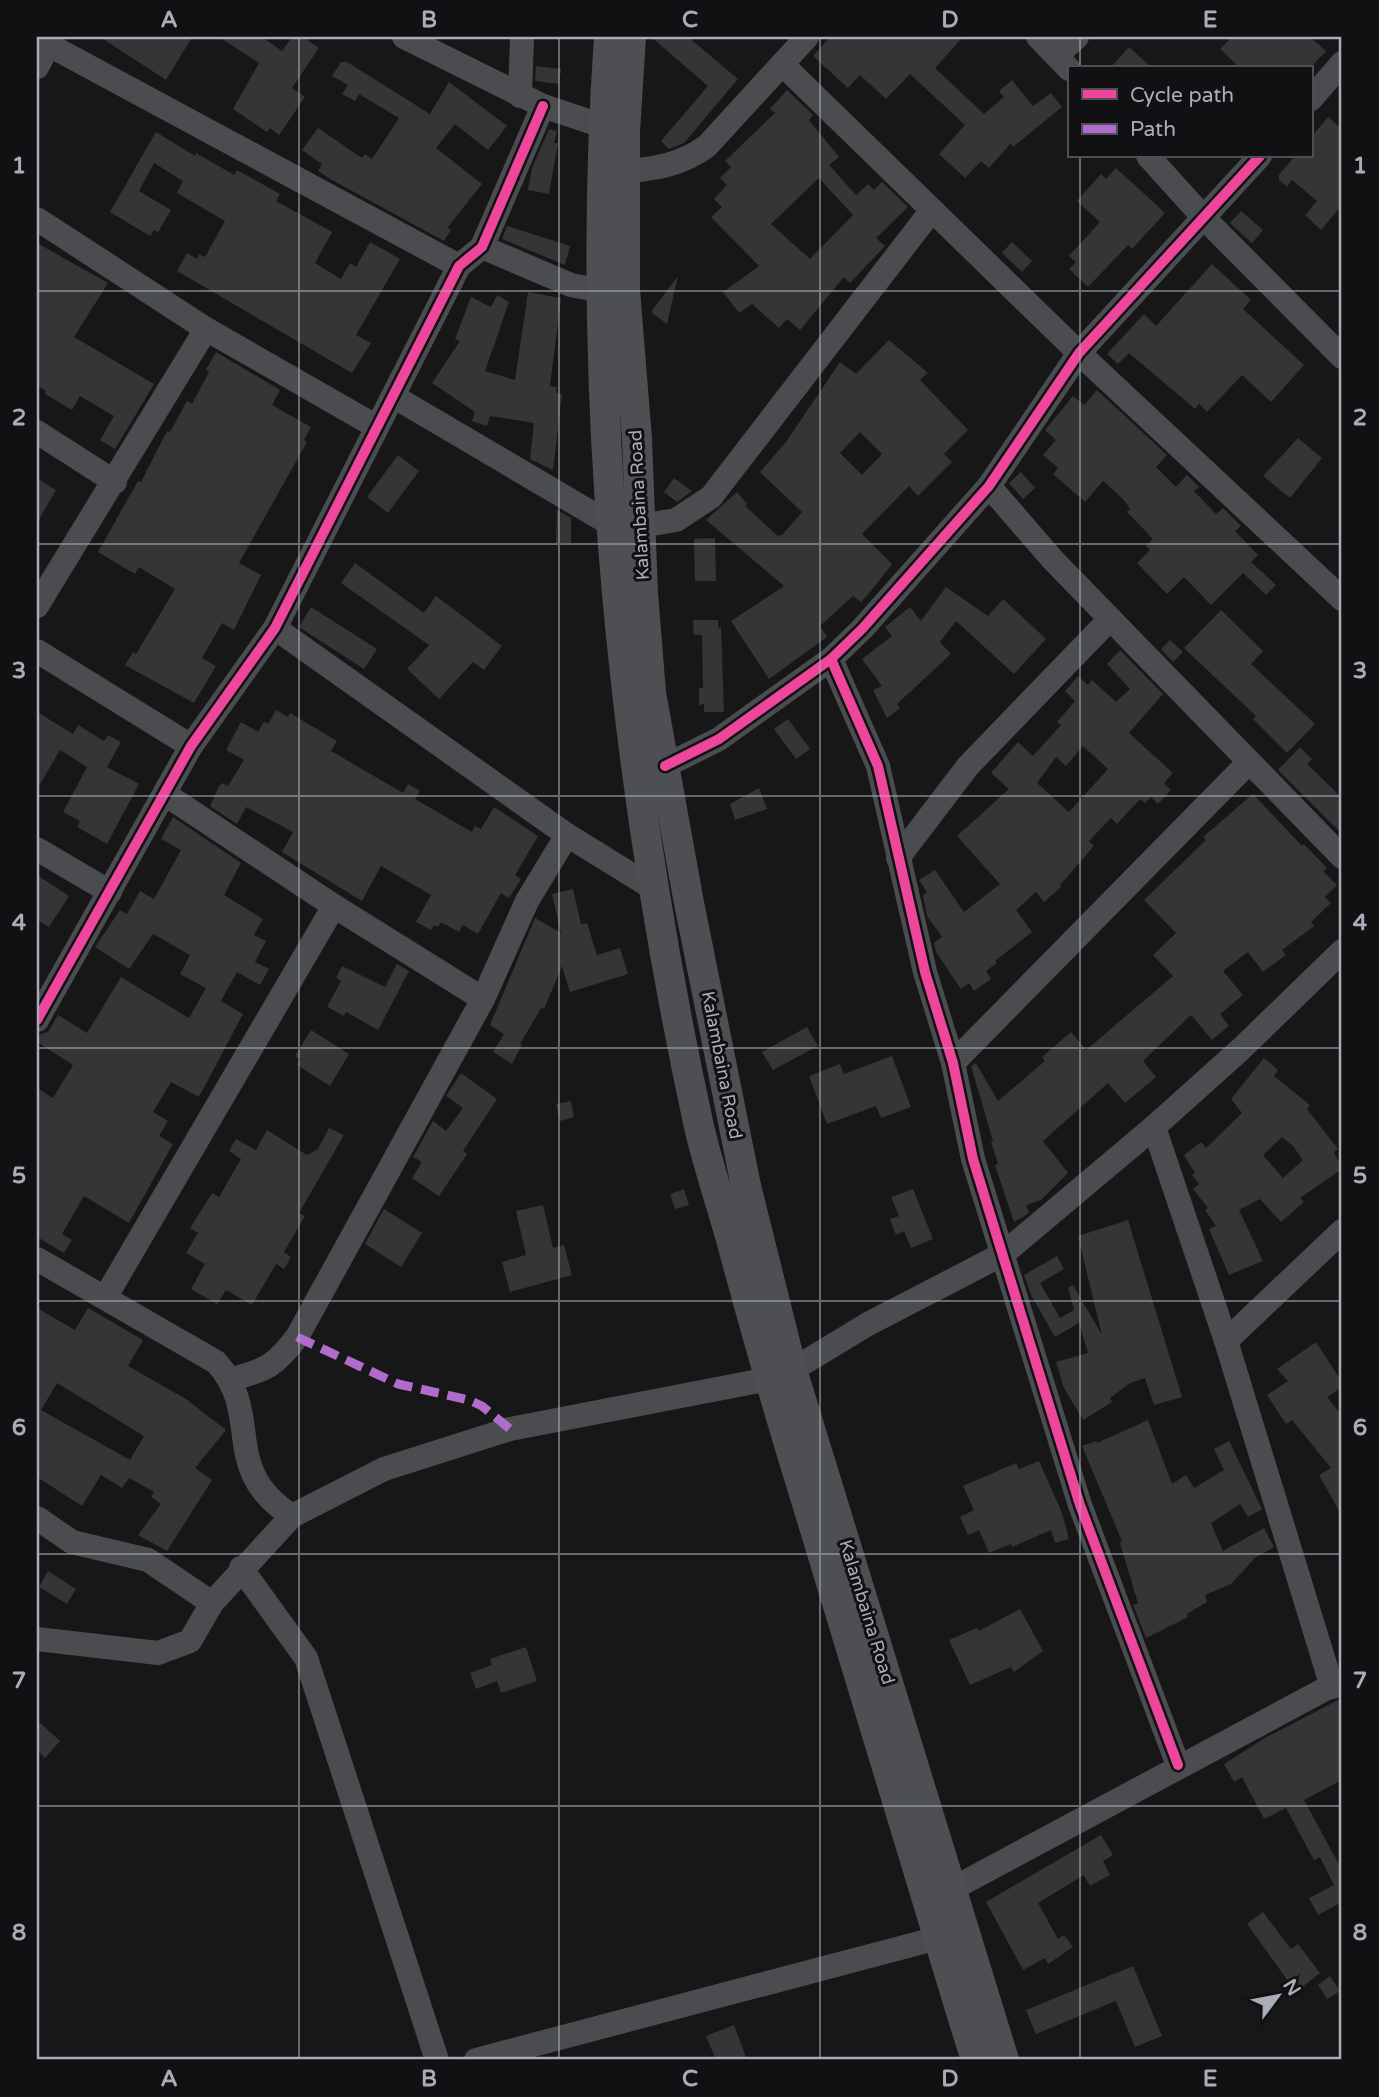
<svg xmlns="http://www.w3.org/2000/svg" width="1379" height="2097" font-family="'Varela Round',sans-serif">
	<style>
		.building { fill: #353536; fill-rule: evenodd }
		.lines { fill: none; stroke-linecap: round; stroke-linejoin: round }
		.minor { stroke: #4b4c50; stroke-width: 24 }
		.major { stroke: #4d4f52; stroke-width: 30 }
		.quiet { stroke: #b06ccc; stroke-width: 9; stroke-dasharray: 18 9; stroke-linecap: butt }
		.cycleway-casing { stroke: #111113; stroke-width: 15 }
		.cycleway { stroke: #ed469a; stroke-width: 10 }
		.grid { fill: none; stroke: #a8adb8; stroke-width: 2; stroke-opacity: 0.55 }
		.labels { text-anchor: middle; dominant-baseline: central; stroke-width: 6; stroke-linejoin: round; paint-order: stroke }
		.street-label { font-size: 18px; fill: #a8adb8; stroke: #111113 }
		.neatline { fill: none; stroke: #a8adb8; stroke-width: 2.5 }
		.grid-label { font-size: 23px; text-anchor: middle; font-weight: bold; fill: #a8adb8 }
	</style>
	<rect width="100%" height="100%" fill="#171717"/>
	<!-- building -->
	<g class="building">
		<path d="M100,37H192L166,80Z"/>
		<path d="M219,37H262L282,51L292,37H303L319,48L292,88L305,97L279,135L270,128L267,132L233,109L259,63Z"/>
		<path d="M651,37H688L738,79L684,143L669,149L661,141L708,86Z"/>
		<path d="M830,37H963L935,68L984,114L1004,97L999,91L1012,80L1033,106L1051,93L1062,107L1013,147L1011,143L989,168L981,161L965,178L939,154L965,125L910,74L886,99L860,75L848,88L813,56Z"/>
		<path d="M1232,37H1310L1326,51L1310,68H1240L1220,49Z"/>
		<path d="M1129,47L1152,68H1110Z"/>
		<path d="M341,62H347L430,114L449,82L507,126L488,150L455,124L436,148L482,184L447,228L451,230L444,241L332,180L318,171L322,164L302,150L318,128L362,158L365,154L372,159L399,118L359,94L355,101L342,94L348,85L332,76Z"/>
		<path d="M536,66L561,69L559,84L535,81Z"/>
		<path d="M787,90L813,115L809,120L839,157L829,165L856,195L868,184L874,190L882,182L908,207L876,238L885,246L850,283L844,277L800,330L787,319L779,328L752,304L739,313L723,292L759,266L711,217L722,207L714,199L727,185L720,178L731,167L725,161L775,113L770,109ZM819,178L853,215L810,259L771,224Z"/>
		<path d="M1328,117L1342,129V205L1321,230L1305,215L1317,201L1292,180L1287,187L1279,180V175L1295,156H1311V137Z"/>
		<path d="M549,129L557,131L554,143H558L549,194L528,190L532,168Z"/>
		<path d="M156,132L195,156L196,153L234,175L237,170L280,194L276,201L332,232L315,263L341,279L350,263L356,267L370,242L400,259L356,335L371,343L352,373L177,271L187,253L197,259L199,254L205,257L225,221L177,193L183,181L154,163L139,191L171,210L158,232L154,230L150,236L110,212Z"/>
		<path d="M1116,168L1165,213L1132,249L1128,245L1088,287L1069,269L1076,262L1069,256L1100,222L1077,201L1101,174L1106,179Z"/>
		<path d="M1241,211L1263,230L1252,243L1230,223Z"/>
		<path d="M507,226L570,246L565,265L502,239Z"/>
		<path d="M1012,242L1032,261L1022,272L1002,253Z"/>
		<path d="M37,243L108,283L74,337L154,384L115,449L100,440L114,416L80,396L72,410L45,394L46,391L37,385Z"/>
		<path d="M1212,264L1251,300L1243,309L1304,365L1271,402L1242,375L1207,412L1199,404L1195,409L1129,353L1118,364L1107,354L1144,314L1156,326Z"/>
		<path d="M678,276L667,324L651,312Z"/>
		<path d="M528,292L561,298L550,386L557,387L556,393L562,394L553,470L530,459L534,423L490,416L487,426L472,421L475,412L432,383L460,341L455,339L471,297L491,307L497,295L509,302L485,371L515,380Z"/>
		<path d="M889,340L928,373L920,380L968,430L944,454L952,462L918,496L909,486L862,534L892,564L871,591L861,602L853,596L820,626L827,637L769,679L731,621L784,586L706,520L737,492L747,504L745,506L778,536L783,534L802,512L760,472L786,442L840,362L856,374ZM860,432L882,454L862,475L840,453Z"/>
		<path d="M216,352L280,390L272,405L311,427L304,440L307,442L239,563L261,575L234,630L222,623L202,658L216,666L194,703L125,665L133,652L136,654L175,589L139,567L135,574L98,552L138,481L141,482L167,431L170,432L187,401L192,404L209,372L206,370Z"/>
		<path d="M1097,390L1167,455L1156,467L1176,487L1187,475L1199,487L1194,491L1216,514L1223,508L1241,526L1235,531L1258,555L1251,562L1276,585L1266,595L1243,573L1211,605L1184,577L1167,594L1137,563L1150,550L1146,546L1153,539L1127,512L1130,509L1124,500L1103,481L1085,502L1053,474L1058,468L1043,455L1056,440L1045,430L1073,396L1084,405Z"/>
		<path d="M1298,438L1322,458L1290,498L1263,476Z"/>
		<path d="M398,455L419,471L388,513L367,497Z"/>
		<path d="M1021,472L1035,488L1023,499L1009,483Z"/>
		<path d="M37,478L56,490L37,523Z"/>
		<path d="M674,478L692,491L677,502L664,492Z"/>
		<path d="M557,510L571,518V543H556Z"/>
		<path d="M715,538L716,581H695L694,539Z"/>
		<path d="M355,563L424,613L436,596L502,646L484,670L473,662L439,699L407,669L429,645L341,583Z"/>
		<path d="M946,587L988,616L1003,599L1046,639L1014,674L956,621L940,642L951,654L897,704L900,708L887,718L873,690L882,686L862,659L892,636L885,627L910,607L921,621Z"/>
		<path d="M311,607L377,649L364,669L299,627Z"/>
		<path d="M1221,610L1263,651L1251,664L1315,724L1287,753L1253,719L1256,716L1184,648Z"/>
		<path d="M693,620H718V629L721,627L724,712H704V704L699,705V688H703L702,635H694Z"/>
		<path d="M1170,640L1183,652L1173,662L1161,649Z"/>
		<path d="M1120,650L1163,694L1129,733L1173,773L1164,783L1171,790L1158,804L1151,797L1145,803L1140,799L1117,824L1111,818L1089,841L1094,846L1060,885L1061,887L1044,902L1036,892L1016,910L1032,932L995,961L997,963L986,971L991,979L974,991L969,983L961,989L936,952L934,943L942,937L927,916L923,895L927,892L919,880L935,870L964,912L1000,884L957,836L1009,789L991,773L1018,742L1033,756L1061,725L1057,722L1075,701L1065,691L1078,676L1088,685L1092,680L1116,702L1130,689L1107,664ZM1083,746L1108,769L1069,812L1037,783L1056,757L1066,766Z"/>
		<path d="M276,710L288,717L290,713L337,741L331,751L403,793L408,784L420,791L415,799L472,832L475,826L481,829L494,807L538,836L515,875L521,879L509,898L501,893L478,934L463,925L459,932L441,922L438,927L434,925L431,930L416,922L431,895L381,866L362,901L282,852L293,832L246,807L237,824L210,806L219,786L223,783L228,786L244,760L226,750L241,722L258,732L264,722L268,724Z"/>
		<path d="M37,712L73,734L78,725L104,741L108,735L121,742L107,767L139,784L107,844L77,827L80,821L63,812L87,767L60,750L37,789Z"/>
		<path d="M788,719L810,749L796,759L774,729Z"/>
		<path d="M1300,747L1312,759L1307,764L1342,798V834L1278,770Z"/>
		<path d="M759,788L767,809L735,820L730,804Z"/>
		<path d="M1253,794L1302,846L1304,844L1327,868L1323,871L1337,885L1325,897L1331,903L1311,922L1314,926L1282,950L1286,955L1263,972L1248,952L1223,971L1243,995L1220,1014L1229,1026L1212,1040L1191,1015L1143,1061L1156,1077L1125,1103L1108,1083L1043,1141L1068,1173L1041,1200L1026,1205L1029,1213L1014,1222L995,1165L998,1164L991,1142L993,1141L971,1066L976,1063L998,1101L1045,1061L1042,1057L1071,1032L1086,1050L1173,976L1153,955L1176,933L1144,900L1206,840L1203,837Z"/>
		<path d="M173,817L241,863L224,895L263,919L254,935L266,941L255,962L269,969L260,985L237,972L221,1001L243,1014L199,1097L171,1082L153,1112L168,1121L159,1136L173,1144L129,1223L84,1196L62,1234L72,1240L64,1253L37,1237V1088L53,1098L73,1065L37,1042L41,1034L48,1032L58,1015L87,1033L121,977L189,1018L206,988L180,974L190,955L153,934L129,969L95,947L120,910L127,914L140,891L154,899L181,850L161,839Z"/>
		<path d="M37,875L69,896L49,927L37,920Z"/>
		<path d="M573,889L581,924L587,923L597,955L620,948L628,974L570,992L562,966L544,1009L541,1008L520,1044L522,1045L512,1064L493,1052L504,1034L490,1025L535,918L561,933L552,894Z"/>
		<path d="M397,964L409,971L378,1030L346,1012L344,1016L327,1007L341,981L336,978L342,966L385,987Z"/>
		<path d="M807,1027L818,1046L773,1070L762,1052Z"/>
		<path d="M311,1030L349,1054L330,1086L297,1065L301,1059L295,1056Z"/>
		<path d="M892,1056L911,1107L881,1118L876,1106L827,1124L809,1076L840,1064L844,1074Z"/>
		<path d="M1264,1058L1278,1070L1274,1076L1310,1105L1307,1109L1338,1149L1334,1152L1342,1169L1300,1198L1304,1202L1281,1222L1260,1199L1239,1210L1263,1261L1229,1275L1209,1229L1216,1226L1205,1210L1208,1208L1193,1189L1199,1184L1192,1175L1195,1173L1184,1155L1201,1142L1206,1148L1242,1113L1231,1099ZM1282,1137L1293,1146L1303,1160L1283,1178L1263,1155Z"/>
		<path d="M461,1073L497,1099L463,1151L467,1154L439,1196L412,1178L422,1162L413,1157L433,1121L446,1131L463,1108L446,1096Z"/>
		<path d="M571,1101L574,1117L560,1121L556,1104Z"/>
		<path d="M329,1128L344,1135L299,1213L305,1216L284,1252L291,1257L284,1269L276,1264L252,1305L226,1290L217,1304L191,1289L205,1264L186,1253L198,1233L190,1228L212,1193L219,1197L241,1159L229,1151L236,1139L256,1150L267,1130L307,1155L318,1149Z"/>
		<path d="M684,1189L689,1205L675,1209L670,1194Z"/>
		<path d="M913,1189L933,1239L911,1248L904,1231L896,1235L890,1219L899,1216L891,1197Z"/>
		<path d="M543,1205L553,1248L564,1245L572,1275L510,1292L502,1262L526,1255L516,1211Z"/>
		<path d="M384,1209L422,1233L401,1267L365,1244Z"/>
		<path d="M1128,1220L1182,1397L1154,1405L1145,1378L1130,1383L1110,1398L1112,1402L1083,1420L1064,1388L1056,1362L1088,1353L1079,1323L1055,1337L1031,1295L1024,1275L1057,1256L1064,1269L1040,1283L1060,1318L1074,1310L1068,1288L1073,1285L1102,1335L1078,1236Z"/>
		<path d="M37,1308L75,1330L88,1308L143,1340L128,1366L186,1399L226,1430L195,1468L212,1480L167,1551L138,1535L161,1504L151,1497L154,1492L129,1478L122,1488L101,1475L82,1506L37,1477ZM57,1383L144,1436L130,1460L41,1410Z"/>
		<path d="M1316,1342L1342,1382V1387L1327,1397L1342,1416V1516L1319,1475L1331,1468L1292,1420L1286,1424L1267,1395L1288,1381L1277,1369Z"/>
		<path d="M1148,1420L1172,1484L1186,1475L1194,1488L1224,1470L1214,1449L1229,1441L1262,1509L1248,1517L1240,1504L1211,1523L1223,1551L1264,1528L1274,1547L1255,1558L1231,1584L1205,1595L1207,1602L1187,1614L1188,1617L1146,1638L1133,1605L1138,1603L1120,1543L1122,1541L1082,1446L1096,1441L1097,1443Z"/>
		<path d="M1039,1461L1062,1513L1069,1539L1055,1543L1051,1530L1012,1547L1011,1544L989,1553L979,1530L968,1535L960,1517L974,1510L963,1486L1016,1463L1019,1469Z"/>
		<path d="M48,1571L76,1589L67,1604L39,1587Z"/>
		<path d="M1020,1609L1043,1651L1014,1672L1011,1667L970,1685L949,1640L977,1628L979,1631Z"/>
		<path d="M526,1647L537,1681L501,1693L497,1681L476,1689L470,1673L492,1665L490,1659Z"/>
		<path d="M1342,1698V1780L1304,1800L1342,1870V1902L1318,1915L1309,1898L1334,1885L1320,1857L1314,1860L1286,1808L1264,1819L1242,1777L1234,1782L1224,1764L1265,1738Z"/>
		<path d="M37,1720L60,1741L45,1758L37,1750Z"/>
		<path d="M1101,1835L1113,1855L1103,1861L1110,1875L1090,1886L1084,1875L1038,1903L1058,1939L1064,1935L1073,1947L1048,1964L1045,1958L1023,1970L986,1902Z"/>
		<path d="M1263,1912L1291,1949L1298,1944L1320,1973L1296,1992L1247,1924Z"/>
		<path d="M1133,1966L1162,2036L1135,2047L1116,2001L1036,2034L1026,2010Z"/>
		<path d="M1330,1976L1340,1991L1327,1999L1318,1985Z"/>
		<path d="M734,2025L747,2060H716L706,2036Z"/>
	</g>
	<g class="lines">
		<!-- minor -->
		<g class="minor">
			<path d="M404,37L543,106L603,126"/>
			<path d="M1038,37L1069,69"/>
			<path d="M49,45L459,266"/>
			<path d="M1057,55L1077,37"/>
			<path d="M782,64L1079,353L1342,599"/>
			<path d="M37,67L53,37"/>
			<path d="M520,96L522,37"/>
			<path d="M1311,99L1342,63"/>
			<path d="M1148,156L1204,218L1342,357"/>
			<path d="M625,172C657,168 681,165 707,146L807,37"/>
			<path d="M37,219L206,329L377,427"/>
			<path d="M482,247L571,285L602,291"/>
			<path d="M393,396L612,525"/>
			<path d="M37,432L115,482"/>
			<path d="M989,486L1053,560L1342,857"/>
			<path d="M640,526L676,520L711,497L932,210"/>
			<path d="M37,606L206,329"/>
			<path d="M275,628L567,835L656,890"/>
			<path d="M37,651L191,746"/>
			<path d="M831,659L878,766L925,972L953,1063L973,1159L1080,1505L1178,1765"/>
			<path d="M665,766L719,739L831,659L862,629L989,486L1079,353L1260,156"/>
			<path d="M37,849L110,892"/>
			<path d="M898,858L968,766L1110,619"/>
			<path d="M334,906L483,999"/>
			<path d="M37,1020L191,746L275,628L459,266L482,247L543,106"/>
			<path d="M953,1063L1248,763"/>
			<path d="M1154,1127L1226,1341L1332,1687"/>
			<path d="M37,1259L216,1362C265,1416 218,1468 292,1516"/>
			<path d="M105,1298L334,906L165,794"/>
			<path d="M1226,1341L1342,1231"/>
			<path d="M792,1370L868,1324L1003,1254L1154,1127L1241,1049L1342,951"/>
			<path d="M232,1379C266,1370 275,1366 297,1337L483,999L527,901L567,835"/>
			<path d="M37,1518L72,1542L148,1560L212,1603"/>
			<path d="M241,1568L306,1658L437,2060"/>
			<path d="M37,1639L158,1653L190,1641L212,1603L292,1516L384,1469L510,1429L769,1379H787"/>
			<path d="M952,1889L1342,1680"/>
			<path d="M476,2060L938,1938"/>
		</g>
		<!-- major -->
		<g class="major">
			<path d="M609,37C584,391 623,775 698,1122C707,1163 721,1203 732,1243C756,1333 782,1423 810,1513C865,1695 919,1878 976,2060"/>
			<path d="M631,37L625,131V290L637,439L643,593L651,693L689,903L746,1186L792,1370L1004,2060"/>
		</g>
		<!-- quiet -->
		<path class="quiet" d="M297,1337L398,1384L469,1400L482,1406L510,1429"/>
		<defs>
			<g id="cycleway">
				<path d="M831,659L878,766L925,972L953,1063L973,1159L1080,1505L1178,1765"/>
				<path d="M665,766L719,739L831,659L862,629L989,486L1079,353L1260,156"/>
				<path d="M37,1020L191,746L275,628L459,266L482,247L543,106"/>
			</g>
		</defs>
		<!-- cycleway casing -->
		<use href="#cycleway" class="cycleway-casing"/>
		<!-- cycleway -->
		<use href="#cycleway" class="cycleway"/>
	</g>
	<!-- grid -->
	<path class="grid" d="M299,37V2060M559,37V2060M820,37V2060M1080,37V68M1080,156V2060M37,291H1342M37,544H1342M37,796H1342M37,1048H1342M37,1301H1342M37,1554H1342M37,1806H1342"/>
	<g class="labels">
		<!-- street labels -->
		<g class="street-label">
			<text transform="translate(639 505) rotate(-93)">Kalambaina Road</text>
			<text transform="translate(722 1065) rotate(79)">Kalambaina Road</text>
			<text transform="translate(867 1612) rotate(73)">Kalambaina Road</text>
		</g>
	</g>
	<!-- border -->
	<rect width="1379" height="2097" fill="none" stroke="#111113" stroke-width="77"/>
	<!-- legend -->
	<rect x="1068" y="66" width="245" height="91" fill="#111113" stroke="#4d4f55" stroke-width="2"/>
	<rect x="1082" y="89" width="35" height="10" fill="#ed469a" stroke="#4d4f55" stroke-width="2"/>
	<text x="1130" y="102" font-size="21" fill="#a8adb8">Cycle path</text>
	<rect x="1082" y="124" width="35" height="10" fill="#b06ccc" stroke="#4d4f55" stroke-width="2"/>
	<text x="1130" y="136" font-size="21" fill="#a8adb8">Path</text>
	<!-- north arrow -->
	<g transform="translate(1278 1996) rotate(58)" stroke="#111113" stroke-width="5" paint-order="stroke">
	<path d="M0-5L12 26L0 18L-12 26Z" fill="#a8adb8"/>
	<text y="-10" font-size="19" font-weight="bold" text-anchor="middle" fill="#a8adb8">N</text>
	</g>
	<rect x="38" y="38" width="1302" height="2020" class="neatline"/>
	<g class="grid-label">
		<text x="169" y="27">A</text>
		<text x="429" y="27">B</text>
		<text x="690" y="27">C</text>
		<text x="950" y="27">D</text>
		<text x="1210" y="27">E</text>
		<text x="19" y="173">1</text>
		<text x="1360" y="173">1</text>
		<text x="19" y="425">2</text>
		<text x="1360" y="425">2</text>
		<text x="19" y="678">3</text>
		<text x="1360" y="678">3</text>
		<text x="19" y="930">4</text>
		<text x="1360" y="930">4</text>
		<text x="19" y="1183">5</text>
		<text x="1360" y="1183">5</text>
		<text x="19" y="1435">6</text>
		<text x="1360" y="1435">6</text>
		<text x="19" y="1688">7</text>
		<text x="1360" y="1688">7</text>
		<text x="19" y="1940">8</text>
		<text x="1360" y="1940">8</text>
		<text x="169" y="2086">A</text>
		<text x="429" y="2086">B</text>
		<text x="690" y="2086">C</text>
		<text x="950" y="2086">D</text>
		<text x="1210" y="2086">E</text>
	</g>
</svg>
